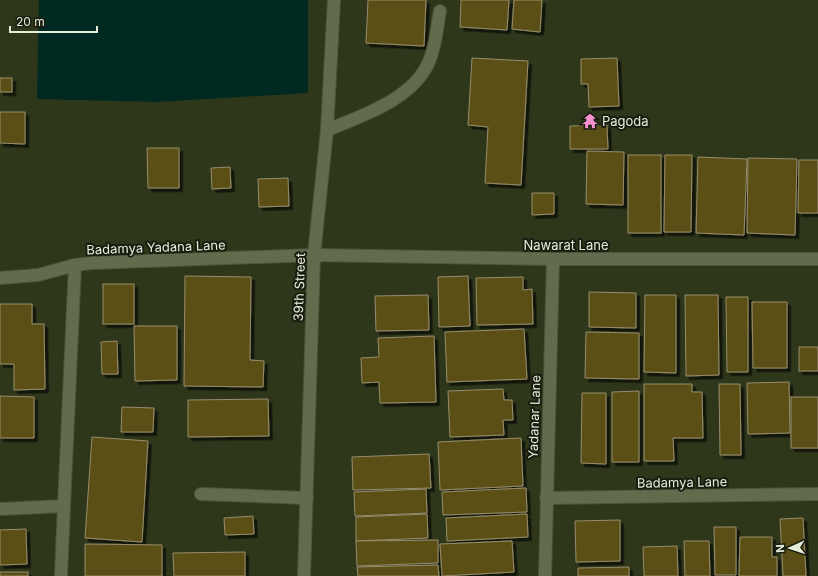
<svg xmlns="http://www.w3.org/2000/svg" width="818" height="576" font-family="Inter,sans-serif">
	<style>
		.water { fill: #002922 }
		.building { fill: #5c4f16; stroke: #968d6c; filter: url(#shadow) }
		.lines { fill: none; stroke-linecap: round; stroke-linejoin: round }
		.lane-casing { stroke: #4d543b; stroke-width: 14 }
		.street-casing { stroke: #4d543b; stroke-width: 14 }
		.lane { stroke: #626c4d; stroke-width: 12 }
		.street { stroke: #626c4d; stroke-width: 12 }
		.labels { text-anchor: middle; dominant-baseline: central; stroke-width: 4; stroke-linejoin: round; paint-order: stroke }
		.poi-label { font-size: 13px; fill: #e6ecda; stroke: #191d10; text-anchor: start }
		.street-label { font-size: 13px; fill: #e6ecda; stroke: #191d10 }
	</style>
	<defs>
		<filter id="shadow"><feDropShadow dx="3.5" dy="3.5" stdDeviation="0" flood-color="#0009"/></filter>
	</defs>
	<rect width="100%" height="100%" fill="#2f371b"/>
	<!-- water -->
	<path class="water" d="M39,0H308V93L157,102L37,99Z"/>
	<!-- building -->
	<g class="building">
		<path d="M368,0H426L424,46L366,43Z"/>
		<path d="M461,0H509L507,30L460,27Z"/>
		<path d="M514,0H542L540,32L512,29Z"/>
		<path d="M472,58L528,61L521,185L485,183L488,127L468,125Z"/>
		<path d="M617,58L619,106L589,107L588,84H581V59Z"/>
		<rect x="0" y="78" width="12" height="14"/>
		<path d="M0,112H25V144L0,143Z"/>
		<path d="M607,125L608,149H570V126Z"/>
		<path d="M147,148H179V188H148Z"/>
		<path d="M587,151L624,152L623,205L586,204Z"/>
		<rect x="628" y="155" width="33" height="78"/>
		<path d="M665,155H692L691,232H664Z"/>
		<path d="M698,157L747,159L744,235L696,233Z"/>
		<path d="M748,158L797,159L795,235L747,233Z"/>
		<path d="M799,160H818V213H798Z"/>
		<path d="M230,167L231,188L212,189L211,168Z"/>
		<path d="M288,178L289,206L259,207L258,179Z"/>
		<path d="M532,193H554V214L532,215Z"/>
		<path d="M185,276L251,277L250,360L264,361L263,387L184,386Z"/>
		<path d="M468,276L470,326L439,327L438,277Z"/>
		<path d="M523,277V290L532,289L533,324L477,325L476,278Z"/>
		<rect x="103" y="284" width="31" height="40"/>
		<path d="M589,292L636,293V328L589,327Z"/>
		<path d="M428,295L429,330L376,331L375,296Z"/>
		<path d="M645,295H676V373L644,372Z"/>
		<path d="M685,295H718L719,375L686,376Z"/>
		<path d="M726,297H748V372H727Z"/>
		<path d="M752,302H787V368H753Z"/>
		<path d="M0,304H32V324H44L45,389L14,390V364H0Z"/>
		<path d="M134,326H177V380L135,381Z"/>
		<path d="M524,329L527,379L447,382L445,332Z"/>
		<path d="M586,332L639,333V379L585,378Z"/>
		<path d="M434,336L436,402L380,403L379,382L362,383L361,358L379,357L378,338Z"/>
		<path d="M117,341L118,374H102L101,342Z"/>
		<rect x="799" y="347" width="19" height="24"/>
		<path d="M789,382L790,433L748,434L747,383Z"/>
		<path d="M644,384H692V392H702L703,438H673L674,461H644Z"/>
		<path d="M719,384H740L741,455H720Z"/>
		<path d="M503,389L504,400H512L513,420H503L504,435L450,437L448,391Z"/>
		<path d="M639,391V462H612V392Z"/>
		<path d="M582,393H606V464L581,463Z"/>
		<path d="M0,396L34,397V438H0Z"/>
		<rect x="791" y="397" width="27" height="51"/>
		<path d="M268,399L269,436L188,437V400Z"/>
		<path d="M122,407L154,408L153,432H121Z"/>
		<path d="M92,437L148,441L142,542L85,538Z"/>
		<path d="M521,438L523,486L440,490L438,442Z"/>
		<path d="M429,454L431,488L353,490L352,457Z"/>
		<path d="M526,488L527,512L443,515L442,492Z"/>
		<path d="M426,489L427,513L355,516L354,492Z"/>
		<path d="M427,514L428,538L356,541V517Z"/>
		<path d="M527,514L528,537L447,541L446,518Z"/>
		<path d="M253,516L254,534L225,535L224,518Z"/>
		<path d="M803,518L806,576H783L780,519Z"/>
		<path d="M620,520V561L576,562L575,521Z"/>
		<path d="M714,527H736V575H715Z"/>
		<path d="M26,529L27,564L0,565V530Z"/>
		<path d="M740,537H772V557H777V576H739Z"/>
		<path d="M438,540V563L357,566L356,541Z"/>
		<path d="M512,541L514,572L442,576L440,544Z"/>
		<path d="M684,541H709L710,576H685Z"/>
		<path d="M85,544L162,545V576H85Z"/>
		<path d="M677,546L678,576H644L643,547Z"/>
		<path d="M245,552V576H174L173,553Z"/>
		<path d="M438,565L439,576H358L357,567Z"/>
		<path d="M629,567V576H578V568Z"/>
		<rect x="0" y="572" width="28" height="4"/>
	</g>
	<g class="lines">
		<defs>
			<path id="lane" d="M201,494L307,498"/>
			<g id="street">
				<path d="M327,130C362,116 416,98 430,59C436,44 437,26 440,11"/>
				<path d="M0,278L38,275L75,265L91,263L314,255L553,259H818"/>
				<path d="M546,498L818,494"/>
				<path d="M64,506L75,265"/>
				<path d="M0,509L64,506L61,576"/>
				<path d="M304,576L314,255L327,130L334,0"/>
				<path d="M545,576L553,259"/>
			</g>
		</defs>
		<!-- lane casing -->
		<use href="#lane" class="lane-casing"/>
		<!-- street casing -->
		<use href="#street" class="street-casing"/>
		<!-- lane -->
		<use href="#lane" class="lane"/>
		<!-- street -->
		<use href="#street" class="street"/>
	</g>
	<!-- icons -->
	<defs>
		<symbol id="temple-bare" viewBox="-9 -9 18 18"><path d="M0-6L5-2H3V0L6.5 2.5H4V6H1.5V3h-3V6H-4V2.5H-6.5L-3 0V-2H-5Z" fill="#f890cc" stroke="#191d10" stroke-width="2.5" paint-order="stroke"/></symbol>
	</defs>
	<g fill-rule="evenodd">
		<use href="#temple-bare" x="579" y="110" width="22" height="22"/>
	</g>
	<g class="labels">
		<!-- poi labels -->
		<g class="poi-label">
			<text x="602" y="121">Pagoda</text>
		</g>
		<!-- street labels -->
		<g class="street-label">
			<text x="566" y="245">Nawarat Lane</text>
			<text transform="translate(156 247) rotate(-2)">Badamya Yadana Lane</text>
			<text transform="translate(299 287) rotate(-88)">39th Street</text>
			<text transform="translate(534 417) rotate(-88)">Yadanar Lane</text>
			<text transform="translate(682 482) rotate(-1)">Badamya Lane</text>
		</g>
	</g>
	<!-- north arrow -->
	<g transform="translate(790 548) rotate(267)" stroke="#191d10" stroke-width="3" paint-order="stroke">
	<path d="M0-3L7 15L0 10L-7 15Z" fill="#e6ecda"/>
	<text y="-6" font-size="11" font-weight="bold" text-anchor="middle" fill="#e6ecda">N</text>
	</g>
	<!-- scale -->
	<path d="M10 26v6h87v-6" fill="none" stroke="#e6ecda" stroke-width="2"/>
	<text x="16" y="26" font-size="12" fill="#e6ecda" stroke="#191d10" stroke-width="3" paint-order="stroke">20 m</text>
</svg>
